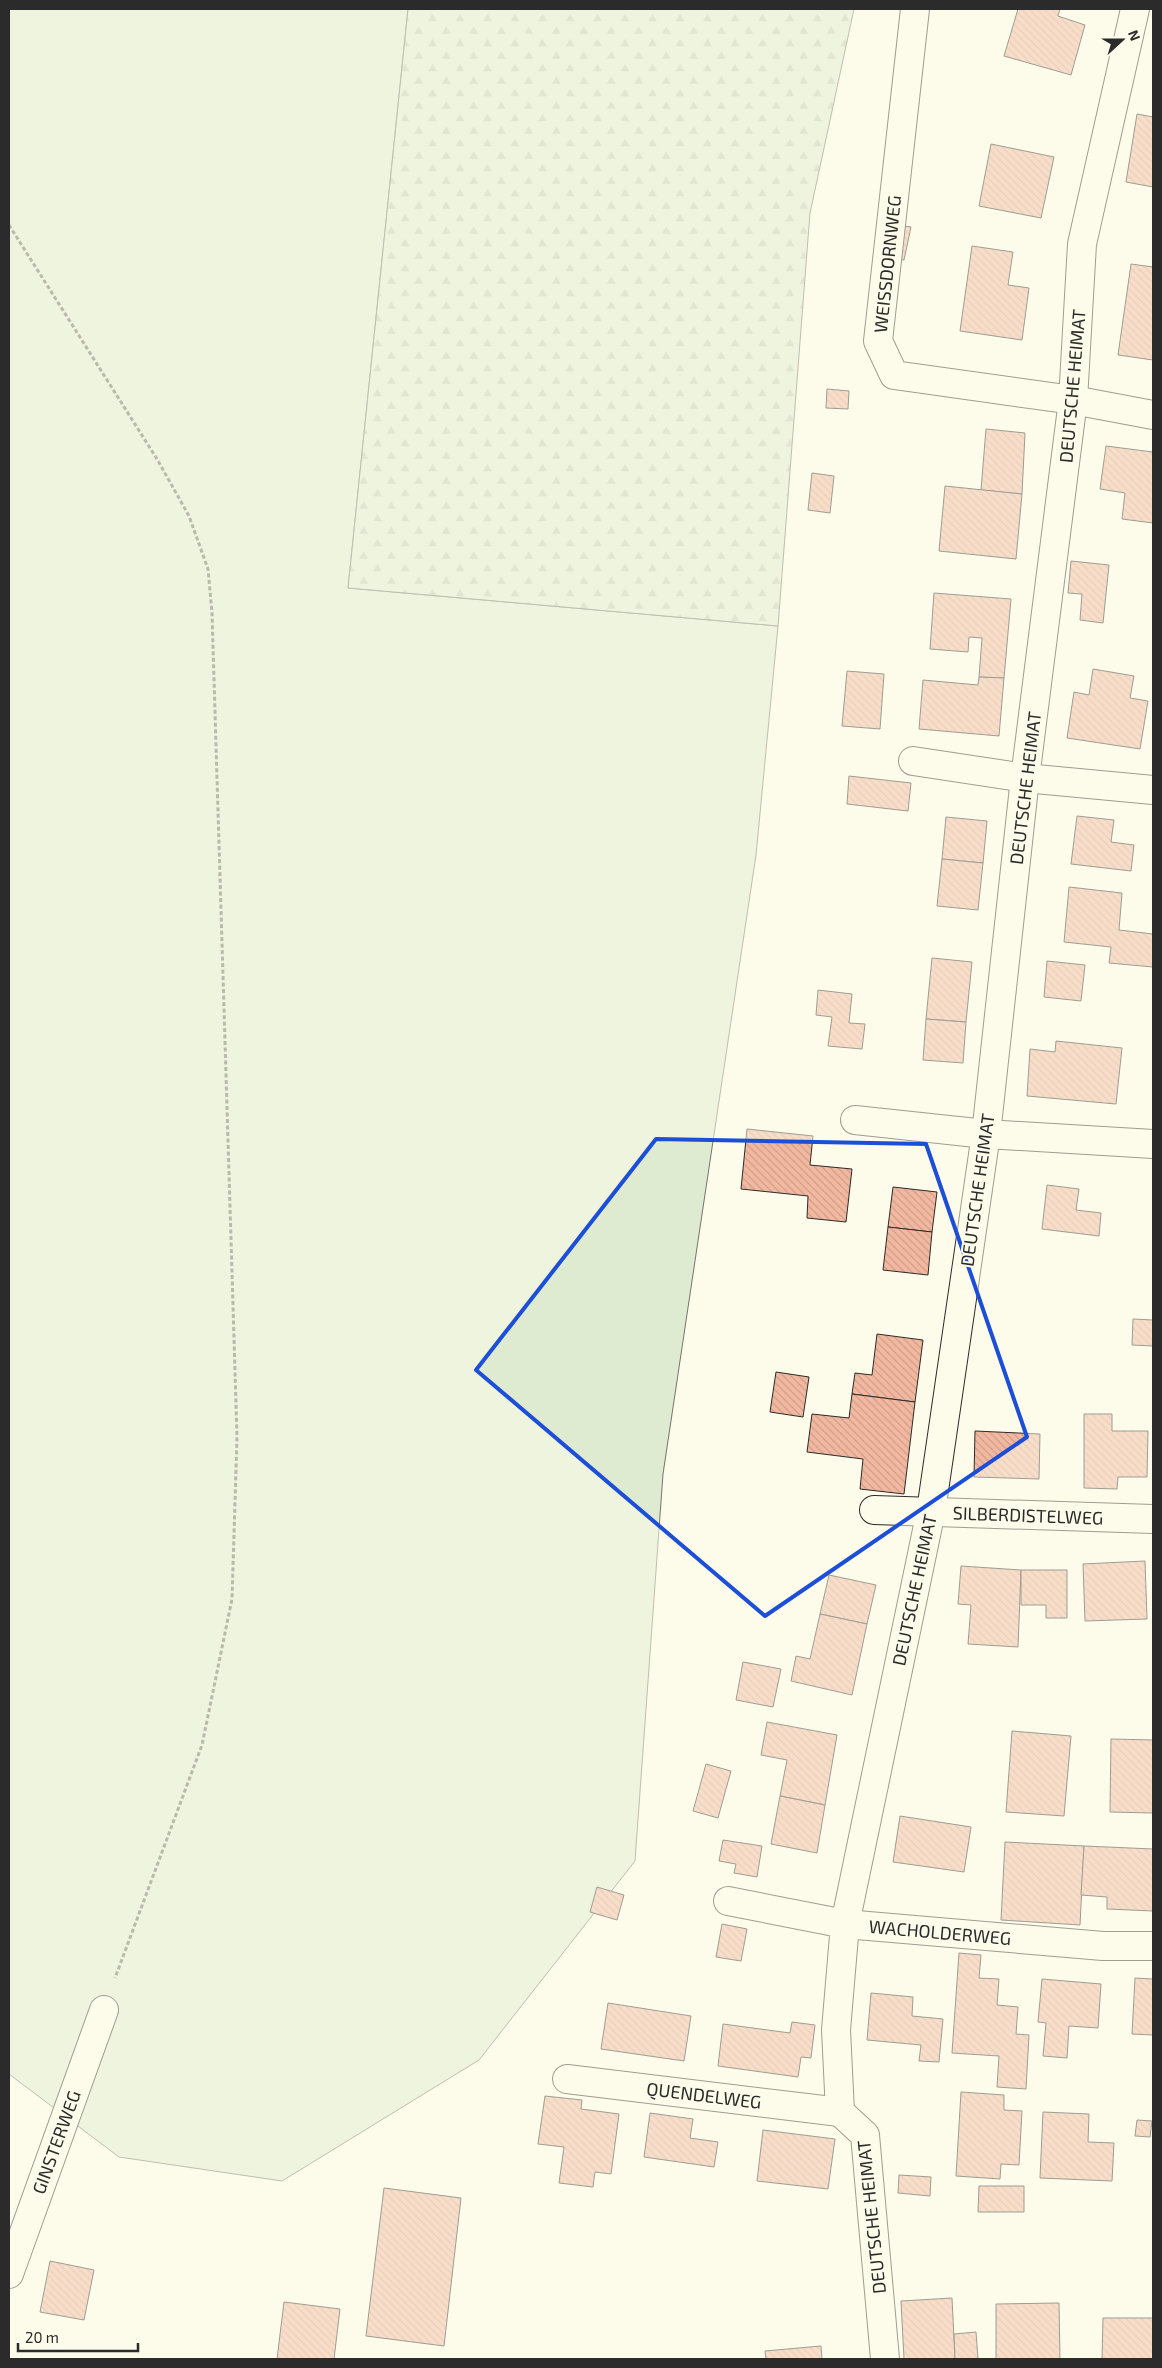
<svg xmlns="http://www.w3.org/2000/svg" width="1162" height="2368" font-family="'Exo 2',sans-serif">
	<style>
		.green { fill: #deebd1; stroke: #74746e }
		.forest { fill: url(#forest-firs); stroke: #74746e }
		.building { fill: url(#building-back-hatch); stroke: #2b2b2b }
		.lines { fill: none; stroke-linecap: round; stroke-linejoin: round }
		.minor-casing { stroke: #2b2b2b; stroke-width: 30 }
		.path { stroke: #6a6964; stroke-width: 3; stroke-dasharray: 4 2.5; stroke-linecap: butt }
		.minor { stroke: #fdfbea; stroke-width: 28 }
		.marked { fill: none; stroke: #1d4ed8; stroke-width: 4; stroke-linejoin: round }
		.labels { text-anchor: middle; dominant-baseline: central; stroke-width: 4; stroke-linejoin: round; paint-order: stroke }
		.street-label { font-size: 18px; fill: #2b2b2b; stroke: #fdfbea }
	</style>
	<defs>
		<pattern id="forest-firs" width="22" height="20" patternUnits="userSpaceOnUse" patternTransform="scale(1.25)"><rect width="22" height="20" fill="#deebd1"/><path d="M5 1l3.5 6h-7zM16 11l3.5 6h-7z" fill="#bfcab4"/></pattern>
		<pattern id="building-back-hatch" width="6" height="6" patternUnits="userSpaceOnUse" patternTransform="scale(1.25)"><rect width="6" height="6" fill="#f2b8a0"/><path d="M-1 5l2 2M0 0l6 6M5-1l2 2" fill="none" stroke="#d09e8a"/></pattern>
	</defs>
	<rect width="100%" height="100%" fill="#fdfbea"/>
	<!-- green -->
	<path class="green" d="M9,9H408L348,588L778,626L756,855L663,1474L635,1861L479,2060L282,2181L119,2157L9,2074Z"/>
	<!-- forest -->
	<path class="forest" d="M408,9H854L810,213L778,626L348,588Z"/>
	<!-- building -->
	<g class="building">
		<path d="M1018,9H1060L1058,16L1085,25L1071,75L1004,56Z"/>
		<path d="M1137,114L1153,117V187L1126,182Z"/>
		<path d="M991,144L1054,157L1041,218L979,206Z"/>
		<path d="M898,225L911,227L904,260L893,258Z"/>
		<path d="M972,246L1013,252L1008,285L1029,288L1022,340L960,331Z"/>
		<path d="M1131,264L1153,267V360L1118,355Z"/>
		<path d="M827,389L849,391L848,409L826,408Z"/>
		<path d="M986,429L1025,433L1022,494L981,490Z"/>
		<path d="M1106,446L1153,452V523L1122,519L1125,493L1100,489Z"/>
		<path d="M812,473L834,476L830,513L808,510Z"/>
		<path d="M945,486L1022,494L1016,559L939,551Z"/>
		<path d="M1071,561L1109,565L1103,623L1080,620L1082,594L1068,593Z"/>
		<path d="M934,593L1011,599L1004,678L979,677L982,638L969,637L968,652L930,649Z"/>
		<path d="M1093,669L1134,676L1130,698L1148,701L1140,749L1067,738L1074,692L1089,695Z"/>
		<path d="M847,671L884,674L880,729L842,726Z"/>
		<path d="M979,677L1004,678L999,736L919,729L923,680L978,685Z"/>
		<path d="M849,776L911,783L908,811L847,804Z"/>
		<path d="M1077,816L1114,820L1111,842L1134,845L1131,871L1071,864Z"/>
		<path d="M946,817L987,821L983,863L942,859Z"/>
		<path d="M942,859L983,863L978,910L937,906Z"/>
		<path d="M1069,887L1122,893L1119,930L1153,934V967L1109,963L1111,947L1064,942Z"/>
		<path d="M932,958L972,962L966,1022L926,1019Z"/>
		<path d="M1047,961L1085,965L1081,1001L1044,997Z"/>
		<path d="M818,990L852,994L849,1023L865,1024L862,1049L828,1046L832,1017L816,1015Z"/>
		<path d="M926,1019L966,1022L963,1063L923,1060Z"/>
		<path d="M1056,1041L1122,1048L1116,1104L1027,1096L1030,1049L1055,1052Z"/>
		<path d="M747,1129L813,1136L810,1165L852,1169L846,1222L807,1218L808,1196L741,1189Z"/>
		<path d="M1047,1185L1079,1189L1076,1210L1101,1213L1099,1236L1042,1229Z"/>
		<path d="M893,1187L937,1192L932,1232L888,1227Z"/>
		<path d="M888,1227L932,1232L928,1275L883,1270Z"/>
		<path d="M1133,1319L1153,1320V1346L1132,1345Z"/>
		<path d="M877,1334L923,1340L915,1402L852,1394L855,1373L872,1375Z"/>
		<path d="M776,1372L809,1377L803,1417L770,1412Z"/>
		<path d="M852,1394L915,1402L904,1494L860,1489L863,1459L807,1452L812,1414L849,1418Z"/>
		<path d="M1084,1414H1112V1431H1148L1147,1477H1118L1117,1489L1084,1488Z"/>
		<path d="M975,1431L1040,1434L1039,1479L974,1477Z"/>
		<path d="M1145,1561L1147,1619L1085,1621L1083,1564Z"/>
		<path d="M961,1566L1021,1570L1018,1647L968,1644L971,1605L958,1604Z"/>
		<path d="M1021,1570H1067V1618H1046V1605H1021Z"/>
		<path d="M829,1575L876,1585L867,1624L820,1614Z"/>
		<path d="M820,1614L867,1624L852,1695L791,1681L796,1656L810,1659Z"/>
		<path d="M743,1662L781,1669L773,1707L736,1700Z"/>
		<path d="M767,1722L837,1735L825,1805L780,1796L787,1760L761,1755Z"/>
		<path d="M1012,1731L1071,1736L1064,1816L1006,1812Z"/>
		<path d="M1111,1739L1153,1740V1813L1110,1812Z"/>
		<path d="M706,1764L731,1771L718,1818L693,1811Z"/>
		<path d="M780,1796L825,1805L817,1853L771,1844Z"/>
		<path d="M900,1816L971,1827L964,1872L893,1862Z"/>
		<path d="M723,1840L762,1846L757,1877L734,1873L736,1864L719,1861Z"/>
		<path d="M1005,1842L1084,1846L1080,1925L1001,1920Z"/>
		<path d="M1084,1846L1153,1849V1911L1107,1909V1897L1081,1895Z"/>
		<path d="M597,1887L624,1895L617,1920L590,1912Z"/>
		<path d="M722,1924L747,1929L741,1961L716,1957Z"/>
		<path d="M959,1953L981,1955L979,1978L999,1979L997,2005L1018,2007L1016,2034L1029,2035L1026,2089L997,2087L999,2056L952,2053Z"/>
		<path d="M1135,1978L1153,1979V2035L1132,2034Z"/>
		<path d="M1042,1979L1101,1984L1098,2028L1069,2026L1067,2058L1043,2056L1046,2023L1038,2022Z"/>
		<path d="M871,1993L913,1997L912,2016L943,2019L939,2062L919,2061L921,2045L867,2040Z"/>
		<path d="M608,2003L691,2016L684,2061L601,2049Z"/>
		<path d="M792,2022L815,2025L811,2058L801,2057L798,2077L718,2066L723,2024L790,2033Z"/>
		<path d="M961,2092L1004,2095V2110L1022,2111L1019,2165L1001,2164L1000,2179L956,2176Z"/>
		<path d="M545,2096L582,2100L581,2109L619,2114L611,2174L595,2172L593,2187L559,2183L564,2147L538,2144Z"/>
		<path d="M1043,2112L1089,2114L1088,2142L1114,2143L1112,2181L1040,2178Z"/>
		<path d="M650,2113L693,2119L690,2138L718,2142L714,2167L644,2157Z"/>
		<path d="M1137,2120L1152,2121L1150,2137L1135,2136Z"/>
		<path d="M763,2130L835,2139L828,2189L757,2181Z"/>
		<path d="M899,2175L931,2177L930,2196L898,2193Z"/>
		<path d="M979,2186H1024V2212H978Z"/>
		<path d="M384,2188L461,2198L444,2346L366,2336Z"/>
		<path d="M50,2261L94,2270L84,2320L40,2312Z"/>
		<path d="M952,2298L955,2359H904L901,2301Z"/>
		<path d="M284,2302L340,2309L334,2359H277Z"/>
		<path d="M1059,2303L1060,2359H996V2304Z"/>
		<path d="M1103,2318H1153V2359H1102Z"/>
		<path d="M976,2332L978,2359H955L954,2334Z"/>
		<path d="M821,2346L822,2359H766L765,2351Z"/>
	</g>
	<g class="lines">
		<defs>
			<g id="minor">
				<path d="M915,9L878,341L894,375L1073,400L1153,415"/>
				<path d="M913,761L1025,778L1153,790"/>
				<path d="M855,1120L986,1134L1153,1144"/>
				<path d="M874,1510L1153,1519"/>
				<path d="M728,1901L845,1924L1103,1946H1153"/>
				<path d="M567,2079L840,2112"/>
				<path d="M9,2274L104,2010"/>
				<path d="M885,2359L865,2135L840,2112L836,2030L845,1924L931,1511L986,1134L1025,778L1073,400L1082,244L1135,9"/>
			</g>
		</defs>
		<!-- minor casing -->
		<use href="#minor" class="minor-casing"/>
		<!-- path -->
		<path class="path" d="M9,225L157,459L189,516L208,569L212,613L237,1437L232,1599L202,1745L115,1978"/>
		<!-- minor -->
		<use href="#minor" class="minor"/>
	</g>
	<!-- marked area -->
	<path d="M0 0H1162V2368H0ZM656,1139L926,1144L1027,1437L765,1616L476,1370Z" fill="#fdfbea" fill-opacity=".55" fill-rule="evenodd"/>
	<path class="marked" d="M656,1139L926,1144L1027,1437L765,1616L476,1370Z"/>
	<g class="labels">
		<!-- street labels -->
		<g class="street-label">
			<text transform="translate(887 264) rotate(-84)">WEISSDORNWEG</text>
			<text transform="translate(1072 386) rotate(-85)">DEUTSCHE HEIMAT</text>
			<text transform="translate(1025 788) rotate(-83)">DEUTSCHE HEIMAT</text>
			<text transform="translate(977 1190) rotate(-82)">DEUTSCHE HEIMAT</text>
			<text transform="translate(1028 1515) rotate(2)">SILBERDISTELWEG</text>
			<text transform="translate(914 1590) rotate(-78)">DEUTSCHE HEIMAT</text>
			<text transform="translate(940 1932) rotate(5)">WACHOLDERWEG</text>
			<text transform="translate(704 2095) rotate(7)">QUENDELWEG</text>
			<text transform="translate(56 2142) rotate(-70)">GINSTERWEG</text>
			<text transform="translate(871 2217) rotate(-96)">DEUTSCHE HEIMAT</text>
		</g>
	</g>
	<!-- border -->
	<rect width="1162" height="2368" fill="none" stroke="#2b2b2b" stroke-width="20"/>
	<!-- north arrow -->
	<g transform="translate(1122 40) rotate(69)" stroke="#fdfbea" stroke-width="4" paint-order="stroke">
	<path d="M0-4L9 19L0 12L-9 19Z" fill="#2b2b2b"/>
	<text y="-8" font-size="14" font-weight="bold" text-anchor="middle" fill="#2b2b2b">N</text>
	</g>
	<!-- scale -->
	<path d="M18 2343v8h120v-8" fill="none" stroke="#2b2b2b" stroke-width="2.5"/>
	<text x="25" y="2343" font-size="15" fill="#2b2b2b" stroke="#fdfbea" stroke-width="4" paint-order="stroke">20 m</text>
</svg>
